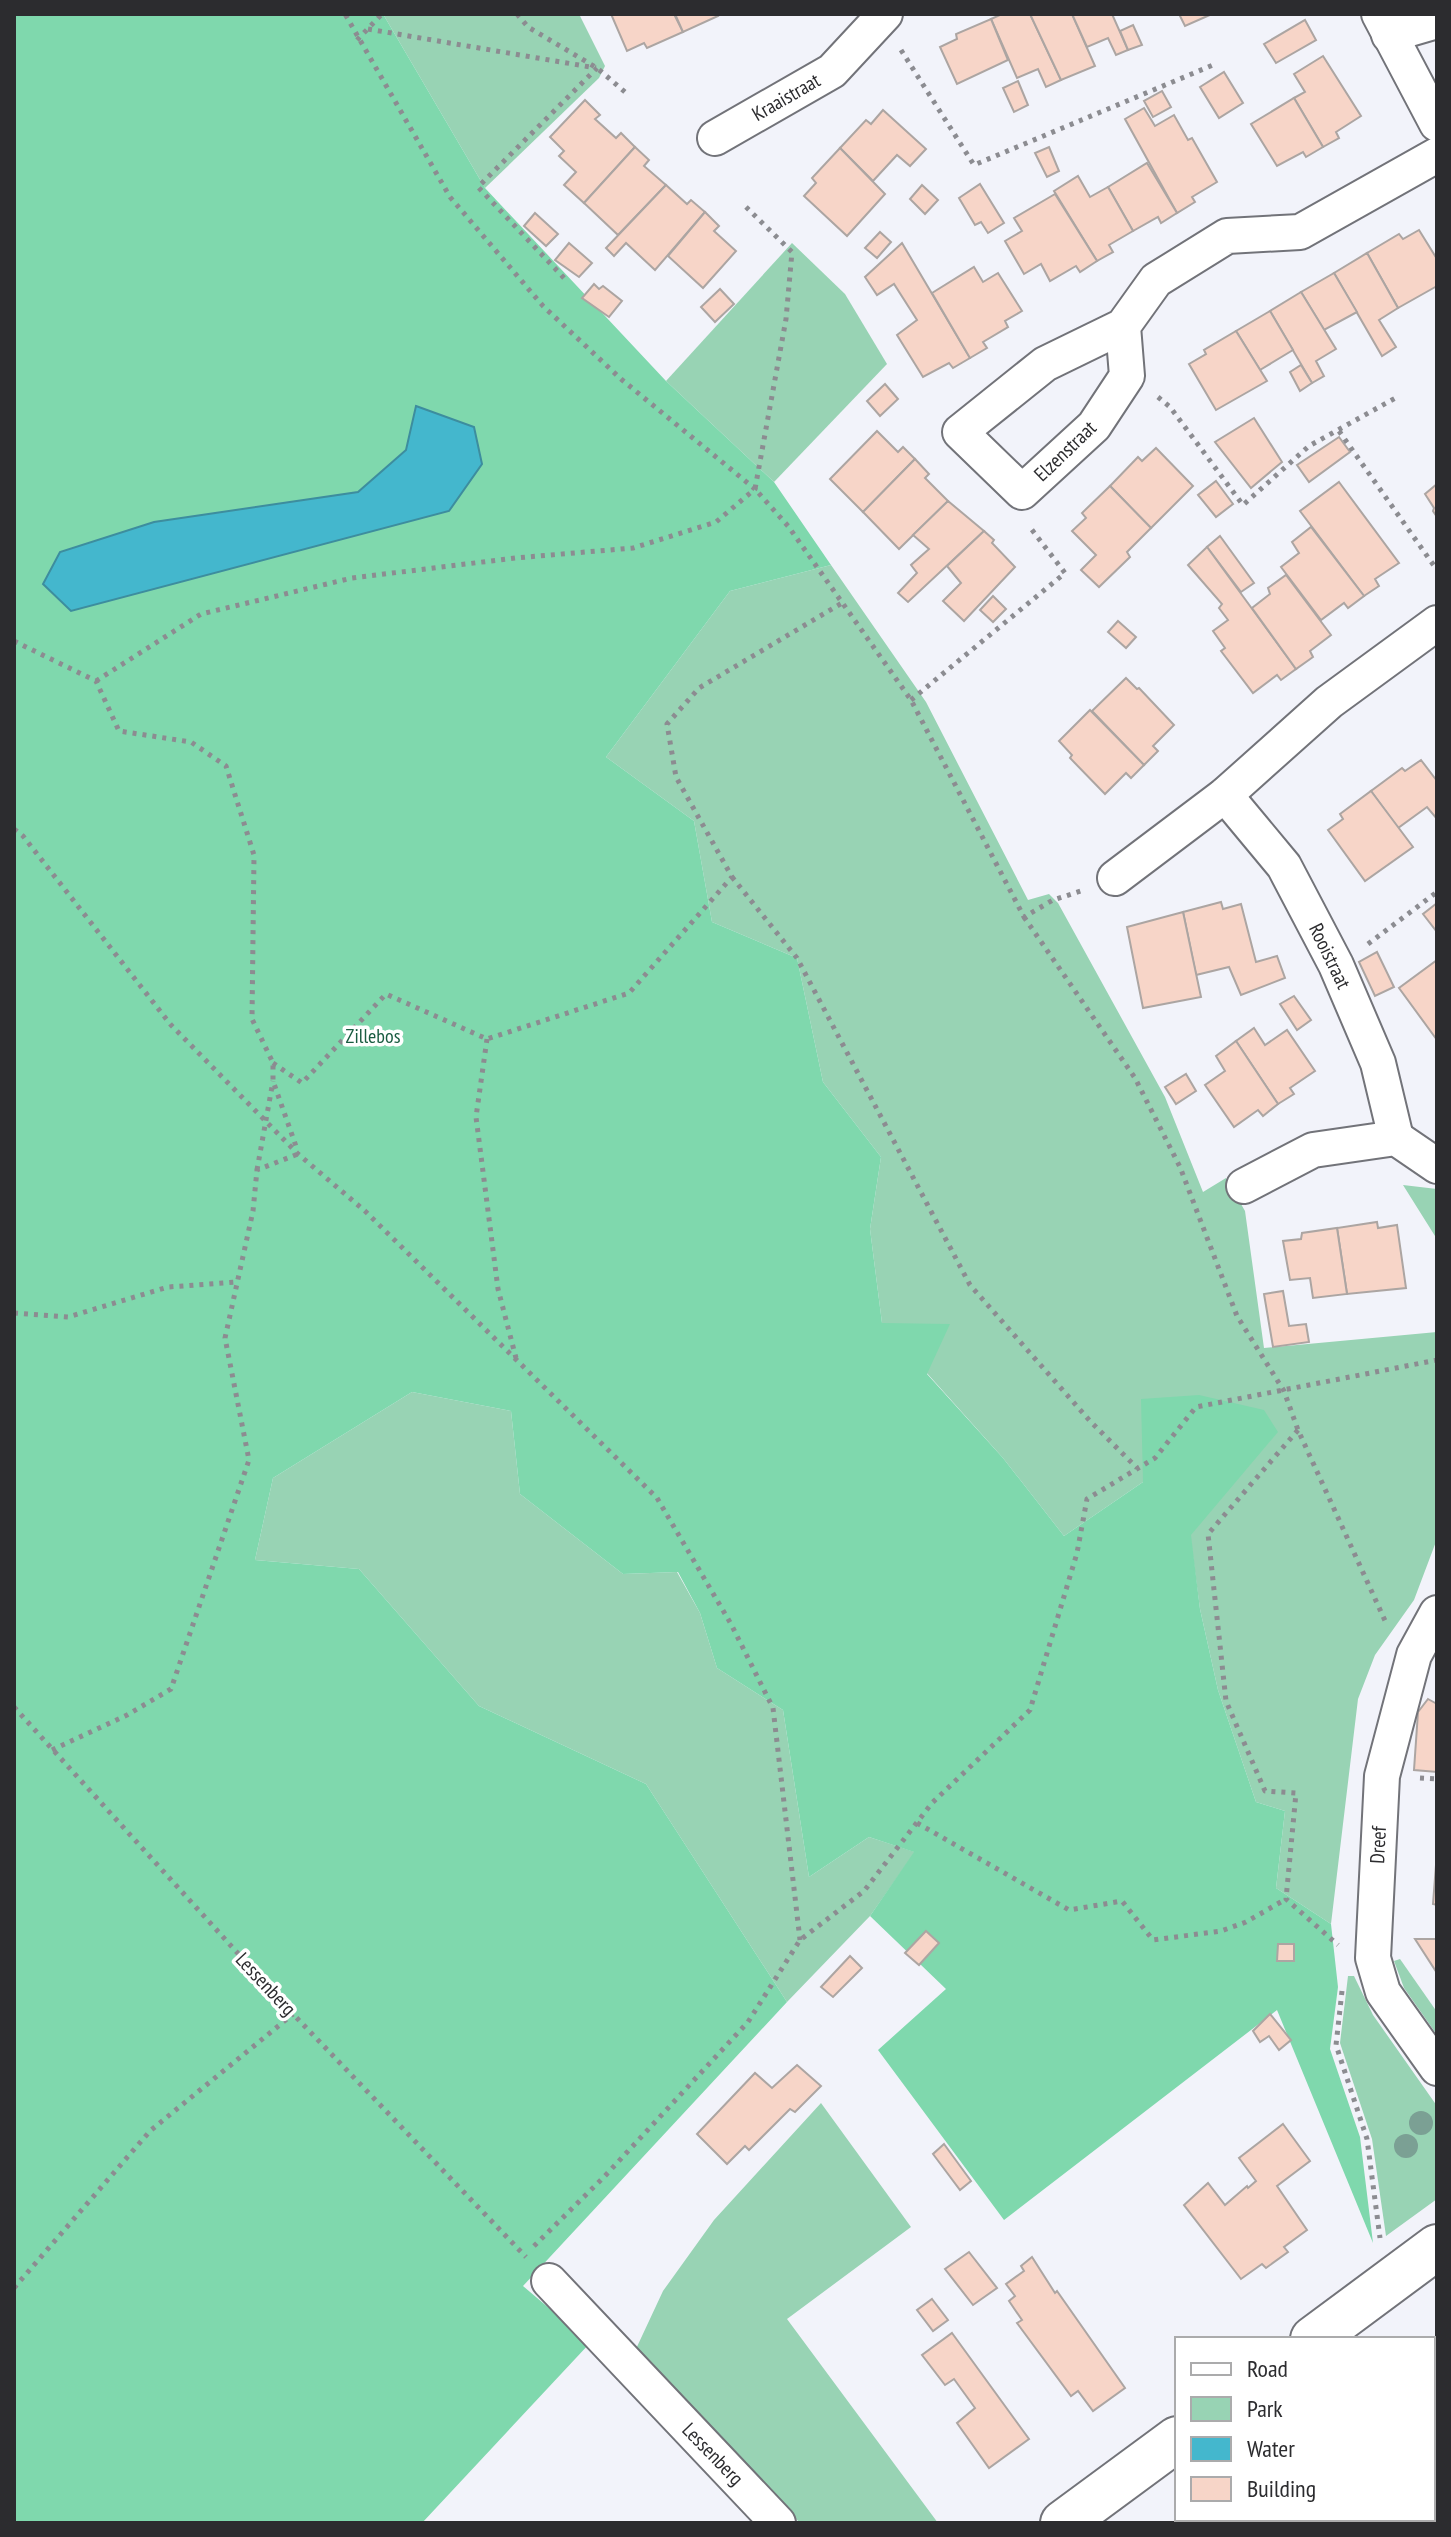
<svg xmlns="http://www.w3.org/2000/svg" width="1451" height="2537" font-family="'PT Sans Narrow',sans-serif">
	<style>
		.green { fill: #98d3b4 }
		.forest { fill: #7fd8ad; fill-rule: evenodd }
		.water { fill: #44b7cd; stroke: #3d8d9e; stroke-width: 2 }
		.building { fill: #f7d5c8; stroke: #aca5a2; stroke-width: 2 }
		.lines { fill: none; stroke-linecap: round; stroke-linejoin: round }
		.street-casing { stroke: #727379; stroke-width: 38 }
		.secondary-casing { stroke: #727379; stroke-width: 48 }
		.path { stroke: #8c8c91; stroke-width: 5; stroke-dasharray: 4 6; stroke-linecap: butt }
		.street { stroke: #fff; stroke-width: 34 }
		.secondary { stroke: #fff; stroke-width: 44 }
		.path-bridge { stroke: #8c8c91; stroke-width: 5; stroke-dasharray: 4 6; stroke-linecap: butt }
		.tree { fill: #7ba094 }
		.labels { text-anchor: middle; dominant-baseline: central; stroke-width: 7; stroke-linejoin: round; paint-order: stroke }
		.street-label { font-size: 20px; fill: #2c2c2f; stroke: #fff }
		.park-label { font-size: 20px; fill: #195c41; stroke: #fff }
	</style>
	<rect width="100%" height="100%" fill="#f2f3fa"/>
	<!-- green -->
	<g class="green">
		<path d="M383,14H579L605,66L599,78L485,188Z"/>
		<path d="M792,243L845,294L887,364L774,482L666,381Z"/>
		<path d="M831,565L926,702L1028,900L1049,894L1058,903L1165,1097L1203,1192L1226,1178L1245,1211L1264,1348L1437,1332V1539L1414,1600L1375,1655L1358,1699L1331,1924L1276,1888L1285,1811L1256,1802L1218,1690L1200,1609L1190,1534L1277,1432L1143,1482L1064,1536L1003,1458L882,1323L870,1229L881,1157L823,1082L797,958L712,922L694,821L606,757L730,591Z"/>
		<path d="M1403,1185L1437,1189V1243L1435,1236Z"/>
		<path d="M412,1392L511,1411L520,1494L623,1574L677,1572L700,1613L717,1668L783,1710L809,1877L869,1837L915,1852L870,1916L787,2002L646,1784L479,1706L359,1569L255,1560L273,1478Z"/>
		<path d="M1400,1959L1437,2012V2035L1404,1988L1394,1961Z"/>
		<path d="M1348,1976H1354L1373,2015L1437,2106V2199L1386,2236L1372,2139L1340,2043Z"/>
		<path d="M821,2103L911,2227L787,2319L938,2523H800L635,2351L663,2291L714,2220Z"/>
	</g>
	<!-- forest -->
	<path class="forest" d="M14,14H383L485,188L666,381L774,482L831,565L730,591L606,757L694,821L712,922L797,958L823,1082L881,1157L870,1229L882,1323L950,1324L927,1374L1003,1458L1064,1536L1143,1482L1141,1399L1199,1395L1264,1410L1278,1432L1191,1535L1200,1609L1218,1690L1256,1802L1285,1811L1276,1888L1331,1924L1338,1987L1330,2049L1360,2137L1373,2243L1277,2010L1004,2220L878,2050L946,1989L870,1916L914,1852L869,1837L809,1877L783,1710L717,1668L700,1613L678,1572L623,1574L520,1494L511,1411L412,1392L273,1478L255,1560L359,1569L479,1706L646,1784L787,2002L523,2286L590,2343L422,2523H14ZM407,450L449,511L154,522L358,492Z"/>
	<!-- water -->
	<path class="water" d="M416,406L474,427L482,464L449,511L71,611L43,584L60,552L154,522L358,492L406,450Z"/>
	<!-- building -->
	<g class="building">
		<path d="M611,14H674L683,32L647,48L644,43L627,51Z"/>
		<path d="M675,14H717L718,16L683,32Z"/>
		<path d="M1002,14H1030L1061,80L1046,87L1038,69L1017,78L991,19Z"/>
		<path d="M1030,14H1072L1095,66L1061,80Z"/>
		<path d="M1072,14H1112L1128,50L1116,55L1108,38L1087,47Z"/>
		<path d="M1179,14H1212L1185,26Z"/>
		<path d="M991,19L1008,60L957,84L940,47L957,39L956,34Z"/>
		<path d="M1305,20L1316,40L1276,63L1264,44Z"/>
		<path d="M1133,25L1142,45L1128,50L1120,31Z"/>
		<path d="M1323,56L1361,116L1336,132L1339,138L1323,147L1294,98L1305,92L1294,74Z"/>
		<path d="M1224,72L1243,103L1219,118L1200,87Z"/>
		<path d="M1018,81L1028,105L1014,112L1003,88Z"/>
		<path d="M1162,91L1171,107L1153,117L1144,101Z"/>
		<path d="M1294,98L1323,147L1306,157L1303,152L1277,166L1251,124Z"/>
		<path d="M585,100L600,115L595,119L616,138L621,133L635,147L584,203L564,185L576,172L559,156L564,151L550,137Z"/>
		<path d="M1144,108L1155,126L1174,115L1188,140L1192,138L1217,182L1192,197L1195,202L1177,213L1125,119Z"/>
		<path d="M883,110L926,149L910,166L897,155L873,181L840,148L866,120L871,124Z"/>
		<path d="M635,147L649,160L644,166L666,185L618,235L584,203Z"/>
		<path d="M1049,147L1059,171L1047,177L1035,153Z"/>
		<path d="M840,148L885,194L847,236L804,196L816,183L812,178Z"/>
		<path d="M1147,163L1177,213L1161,223L1158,217L1133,231L1108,187Z"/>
		<path d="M1078,176L1090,197L1108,187L1133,231L1109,245L1113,252L1097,261L1054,191Z"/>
		<path d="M980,184L1004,223L988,233L981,222L975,225L959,198Z"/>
		<path d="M666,185L687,204L691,200L705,212L655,270L626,243L614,256L606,248Z"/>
		<path d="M922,185L938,200L925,214L910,199Z"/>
		<path d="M1055,194L1097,261L1080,272L1076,266L1050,281L1041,264L1024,274L1005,241L1022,231L1014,218Z"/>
		<path d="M705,212L719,226L714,231L736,251L703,288L668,256Z"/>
		<path d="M535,213L558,234L546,246L524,226Z"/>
		<path d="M1419,230L1437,259V286L1398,308L1367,253L1399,234L1403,239Z"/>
		<path d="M880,232L891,242L877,258L865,248Z"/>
		<path d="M569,243L592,263L579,277L555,260Z"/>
		<path d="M902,243L970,358L953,368L949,363L923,377L897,335L917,320L894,284L877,295L865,277Z"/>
		<path d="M1367,253L1398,308L1379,320L1396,347L1382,356L1334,273Z"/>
		<path d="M974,267L983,282L998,273L1022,311L1005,321L1008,327L983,342L987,348L970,358L932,293Z"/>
		<path d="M1334,273L1357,312L1324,330L1301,292Z"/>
		<path d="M594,284L599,289L603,286L622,301L609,317L582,298Z"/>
		<path d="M720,289L734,304L715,322L701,307Z"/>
		<path d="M1301,292L1336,349L1316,361L1324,376L1312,383L1270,311Z"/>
		<path d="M1270,311L1293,350L1260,370L1236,331Z"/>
		<path d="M1236,331L1267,381L1216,410L1189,364L1206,354L1204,350Z"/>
		<path d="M1301,365L1312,383L1300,391L1290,372Z"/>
		<path d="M885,384L898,399L880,416L867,401Z"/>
		<path d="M1254,418L1282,462L1251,488L1215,442Z"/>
		<path d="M877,431L898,452L903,447L915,459L863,512L830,479Z"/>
		<path d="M1339,437L1350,452L1309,482L1297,465Z"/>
		<path d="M1156,448L1193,486L1151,528L1110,486L1138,457L1142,461Z"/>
		<path d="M915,459L929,474L925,478L948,501L899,549L863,512Z"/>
		<path d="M1216,481L1233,504L1216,517L1198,495Z"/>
		<path d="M1339,482L1399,563L1375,579L1379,586L1364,596L1300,511Z"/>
		<path d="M1437,484V517L1433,511L1434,508L1425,494Z"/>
		<path d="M1110,486L1151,528L1127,552L1130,557L1099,587L1081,570L1096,555L1072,531L1086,518L1082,513Z"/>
		<path d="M948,501L984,531L908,602L898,593L917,573L911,565L929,549L913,535Z"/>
		<path d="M1311,527L1364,596L1348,608L1344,603L1321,620L1281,567L1299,553L1292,542Z"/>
		<path d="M984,531L994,540L992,543L1015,567L964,621L943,601L961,583L947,566Z"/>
		<path d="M1220,536L1254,583L1241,592L1207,547Z"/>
		<path d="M1207,547L1296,669L1281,680L1277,675L1253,693L1221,651L1225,648L1213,631L1228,620L1219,608L1222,604L1188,565Z"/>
		<path d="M1286,575L1331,635L1310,651L1313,657L1296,669L1252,608L1270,594L1268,588Z"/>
		<path d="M993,596L1006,609L993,622L980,610Z"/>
		<path d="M1118,621L1136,637L1126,648L1108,632Z"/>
		<path d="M1126,678L1137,689L1139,688L1174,725L1153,746L1158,751L1144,765L1092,711Z"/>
		<path d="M1090,710L1144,765L1131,778L1126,773L1105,794L1070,758L1072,755L1059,741Z"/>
		<path d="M1421,760L1437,781V819L1427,807L1398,828L1371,791L1402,768L1405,771Z"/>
		<path d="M1371,791L1413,847L1365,881L1328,830L1343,819L1340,814Z"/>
		<path d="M1221,902L1223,909L1241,904L1256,962L1277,956L1285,978L1241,995L1229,967L1196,975L1183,912Z"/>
		<path d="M1437,903V932L1423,914Z"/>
		<path d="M1183,912L1201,997L1143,1008L1127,927Z"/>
		<path d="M1377,952L1394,987L1375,996L1359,962Z"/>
		<path d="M1437,960V1040L1399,988Z"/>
		<path d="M1294,996L1311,1020L1297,1030L1280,1004Z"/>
		<path d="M1254,1028L1265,1045L1287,1030L1315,1071L1290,1088L1294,1094L1278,1104L1236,1041Z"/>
		<path d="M1236,1041L1278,1104L1263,1116L1258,1110L1234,1127L1205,1085L1225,1071L1216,1056Z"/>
		<path d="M1186,1074L1196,1091L1176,1104L1165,1087Z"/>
		<path d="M1377,1222L1378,1228L1397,1225L1406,1288L1347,1294L1337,1228Z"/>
		<path d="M1337,1228L1347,1294L1313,1298L1310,1278L1290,1280L1283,1241L1301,1239L1302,1233Z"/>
		<path d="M1283,1291L1289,1326L1306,1324L1309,1342L1273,1347L1264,1294Z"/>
		<path d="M1428,1699L1437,1704V1772L1414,1770L1418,1712Z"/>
		<path d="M1436,1865H1437V1905L1433,1904Z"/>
		<path d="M926,1931L939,1943L919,1965L905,1953Z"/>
		<path d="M1415,1939H1437V1973Z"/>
		<path d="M1278,1944H1294V1961H1277Z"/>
		<path d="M850,1956L862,1968L833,1997L821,1987Z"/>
		<path d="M1270,2014L1291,2040L1279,2050L1269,2036L1260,2042L1253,2031Z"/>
		<path d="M797,2065L821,2086L795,2112L790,2109L749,2150L745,2146L727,2164L697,2134L755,2073L772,2088Z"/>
		<path d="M1283,2124L1310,2161L1277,2186L1307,2230L1284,2247L1288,2252L1266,2268L1262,2264L1241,2279L1184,2205L1208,2183L1225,2205L1247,2186L1248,2188L1256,2181L1239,2158Z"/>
		<path d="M944,2144L971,2181L960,2190L933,2154Z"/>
		<path d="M969,2252L997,2288L973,2305L945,2269Z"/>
		<path d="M1032,2257L1055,2293L1057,2291L1125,2388L1093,2411L1078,2391L1071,2396L1017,2323L1022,2320L1009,2301L1015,2296L1006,2284L1024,2271L1021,2266Z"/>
		<path d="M932,2299L948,2320L933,2331L917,2310Z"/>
		<path d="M952,2333L1029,2439L989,2468L957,2423L975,2408L954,2379L945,2385L922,2355Z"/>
		<path d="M1433,2408L1437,2413V2497L1433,2500Z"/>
		<path d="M1193,2519H1217L1220,2523H1187Z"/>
		<path d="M1293,2519H1367L1370,2523H1296Z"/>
	</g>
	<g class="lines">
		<defs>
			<g id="street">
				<path d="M1379,14L1437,124"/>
				<path d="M1389,35L1437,21"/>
				<path d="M715,138L832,71L885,14"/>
				<path d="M1123,326L1127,376L1094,426L1022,492L960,432L1045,364L1123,326L1156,280L1227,236L1300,232L1437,155"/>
				<path d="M1225,795L1284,866L1336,965L1378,1063L1396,1138"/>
				<path d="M1115,878L1225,795L1329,702L1437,623"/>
				<path d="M1244,1186L1313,1150L1396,1138L1437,1166"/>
				<path d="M1437,1613L1414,1655L1382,1776L1373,1958L1383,1992L1437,2068"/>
				<path d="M549,2281L778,2523"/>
			</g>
			<g id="secondary">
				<path d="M1313,2339L1437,2247"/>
				<path d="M1063,2523L1177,2439"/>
			</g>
		</defs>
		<!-- street casing -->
		<use href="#street" class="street-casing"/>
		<!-- secondary casing -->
		<use href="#secondary" class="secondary-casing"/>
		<!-- path -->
		<g class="path">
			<path d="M517,14L528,27L597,68L625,92"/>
			<path d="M368,29L596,68"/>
			<path d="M357,40L382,14"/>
			<path d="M901,50L974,165L1213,65"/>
			<path d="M746,207L792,252L786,319L755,489L788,526L911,700L1024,917L1053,900L1081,891"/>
			<path d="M564,278L478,187L597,68"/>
			<path d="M1158,397L1170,407L1243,505L1309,446L1399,396"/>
			<path d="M1339,431L1437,570"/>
			<path d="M14,641L96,681L119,731L191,742L226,766L254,855L252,1019L273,1063V1081L297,1149"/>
			<path d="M96,681L201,614L352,578L515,558L633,548L716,522L755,489L621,379L543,306L450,197L345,14"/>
			<path d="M911,700L1065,573L1029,526"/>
			<path d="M14,829L23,836L171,1025L298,1154L365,1211L657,1498L731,1624L773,1708L800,1940"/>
			<path d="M732,877L797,958L970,1285L1090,1421L1137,1468"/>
			<path d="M1024,917L1135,1078L1180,1167L1237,1316L1284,1391L1298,1430L1387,1625"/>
			<path d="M1368,944L1437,892"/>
			<path d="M487,1039L476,1117L498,1289L516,1358"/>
			<path d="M273,1063L302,1083L386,994L487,1039L629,993L732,877L676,777L667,724L699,688L842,603"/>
			<path d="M14,1313L68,1317L168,1287L237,1282"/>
			<path d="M1298,1430L1208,1534L1226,1701L1265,1791L1296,1793L1286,1899L1338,1945"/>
			<path d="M14,1707L293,2014L526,2257"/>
			<path d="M52,1750L127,1715L171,1689L249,1460L225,1338L253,1211L257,1170L298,1154"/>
			<path d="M1420,1778L1437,1779"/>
			<path d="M917,1823L1069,1910L1122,1901L1153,1940L1221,1931L1246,1922L1286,1899"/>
			<path d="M1342,1991L1336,2045L1367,2139L1380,2238"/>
			<path d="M534,2246L604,2177L748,2022L800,1940L864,1891L932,1803L1030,1710L1077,1553L1087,1499L1155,1458L1196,1407L1437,1360"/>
			<path d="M14,2288L150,2131L293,2014"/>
		</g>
		<!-- street -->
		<use href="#street" class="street"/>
		<!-- secondary -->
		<use href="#secondary" class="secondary"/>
		<!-- path-bridge -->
		<path class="path-bridge" d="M257,1170L273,1081"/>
	</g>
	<!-- trees -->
	<g class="tree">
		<circle cx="1421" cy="2123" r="12"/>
		<circle cx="1406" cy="2146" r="12"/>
	</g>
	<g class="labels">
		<!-- street labels -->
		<g class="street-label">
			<text transform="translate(786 97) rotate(-30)">Kraaistraat</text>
			<text transform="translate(1065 451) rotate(-44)">Elzenstraat</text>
			<text transform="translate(1330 956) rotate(64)">Rooistraat</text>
			<text transform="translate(1378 1845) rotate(-87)">Dreef</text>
			<text transform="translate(266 1984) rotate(47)">Lessenberg</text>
			<text transform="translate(713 2454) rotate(46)">Lessenberg</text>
		</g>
		<!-- park labels -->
		<g class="park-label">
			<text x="373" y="1036">Zillebos</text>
		</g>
	</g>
	<!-- border -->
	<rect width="1451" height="2537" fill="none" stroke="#2c2c2f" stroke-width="32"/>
	<!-- legend -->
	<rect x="1175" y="2337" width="260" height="184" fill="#ffffff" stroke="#ababac" stroke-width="2"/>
	<rect x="1191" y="2363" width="40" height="12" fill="#ffffff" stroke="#ababac" stroke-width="2"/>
	<text x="1247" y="2377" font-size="24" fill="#2c2c2f">Road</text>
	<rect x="1191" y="2397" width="40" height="24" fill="#98d3b4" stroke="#ababac" stroke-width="2"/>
	<text x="1247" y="2417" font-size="24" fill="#2c2c2f">Park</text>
	<rect x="1191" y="2437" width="40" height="24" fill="#44b7cd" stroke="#ababac" stroke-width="2"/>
	<text x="1247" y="2457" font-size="24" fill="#2c2c2f">Water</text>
	<rect x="1191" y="2477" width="40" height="24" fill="#f7d5c8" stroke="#ababac" stroke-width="2"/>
	<text x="1247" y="2497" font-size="24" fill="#2c2c2f">Building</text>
</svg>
